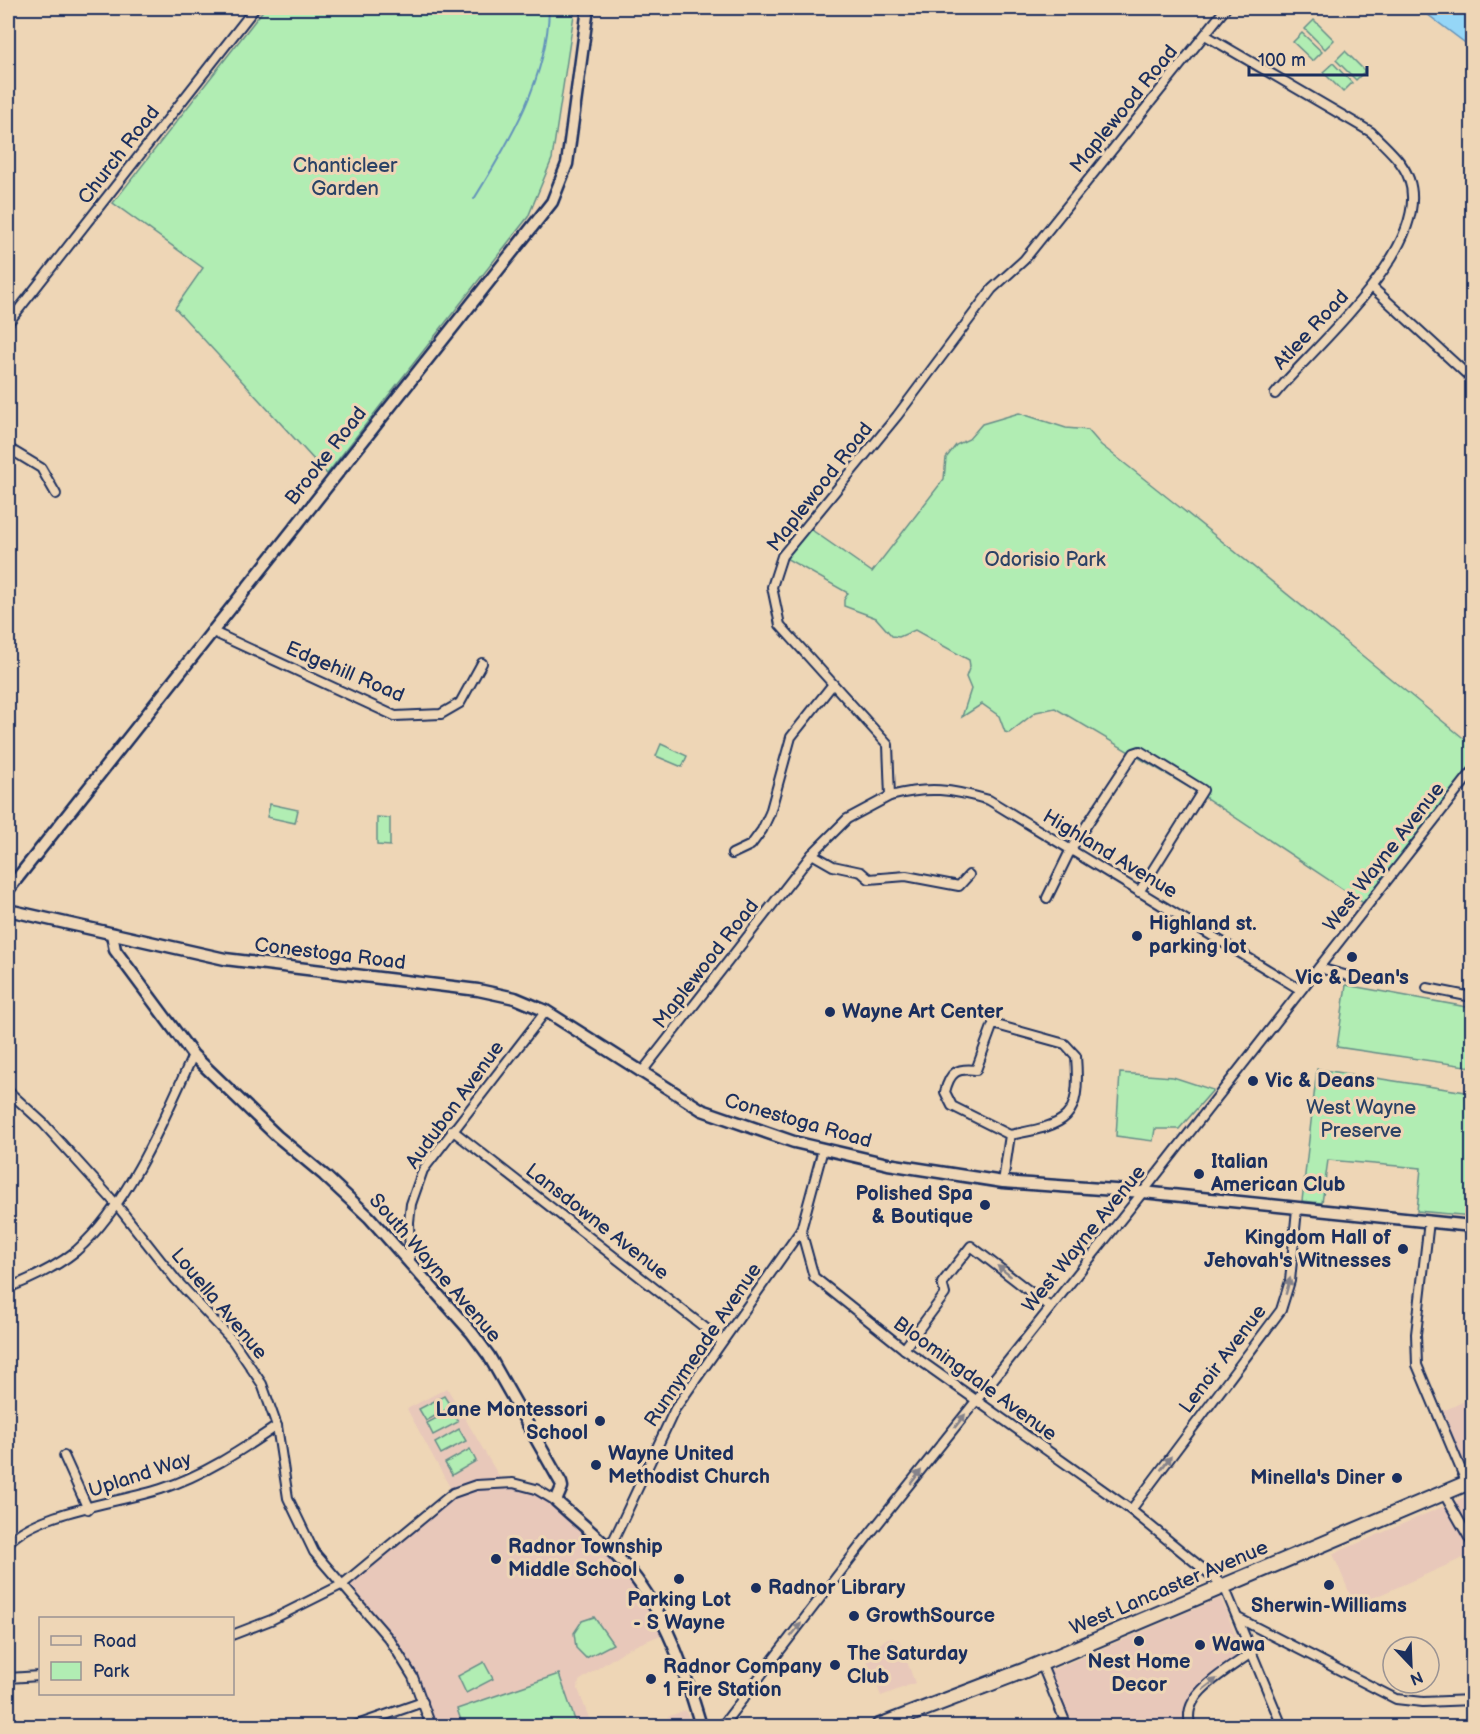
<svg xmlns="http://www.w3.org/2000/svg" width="1480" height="1734" font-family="'Balsamiq Sans',sans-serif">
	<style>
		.built { fill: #e8c8ba }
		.green { fill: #b1edb3; stroke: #668e88; stroke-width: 1.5 }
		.water { fill: #95d6f7; stroke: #6493ba; stroke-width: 1.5 }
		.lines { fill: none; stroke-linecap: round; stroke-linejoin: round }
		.stream { stroke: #6493ba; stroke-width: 2 }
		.street-casing { stroke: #1b2f5e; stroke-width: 12 }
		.secondary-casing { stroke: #1b2f5e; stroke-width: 15 }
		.highway-casing { stroke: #1b2f5e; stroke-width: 18 }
		.street { stroke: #eed6b6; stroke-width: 8 }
		.secondary { stroke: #eed6b6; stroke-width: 10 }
		.highway { stroke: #eed6b6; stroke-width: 14 }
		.oneway { fill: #84828a }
		.poi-dot { fill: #1b2f5e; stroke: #eed6b6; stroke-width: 2 }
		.labels { text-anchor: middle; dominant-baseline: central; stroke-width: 6; stroke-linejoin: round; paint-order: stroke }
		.street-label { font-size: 20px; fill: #1b2f5e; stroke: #eed6b6 }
		.park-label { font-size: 20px; fill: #2a4266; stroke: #eed6b6 }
		.poi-label { font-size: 20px; font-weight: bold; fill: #1b2f5e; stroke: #eed6b6; text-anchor: start }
	</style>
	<rect width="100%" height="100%" fill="#eed6b6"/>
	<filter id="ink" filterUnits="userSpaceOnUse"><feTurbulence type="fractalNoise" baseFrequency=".0167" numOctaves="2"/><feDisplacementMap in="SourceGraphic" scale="12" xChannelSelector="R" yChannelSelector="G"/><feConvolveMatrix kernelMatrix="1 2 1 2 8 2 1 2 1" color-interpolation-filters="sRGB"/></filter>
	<g filter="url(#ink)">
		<!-- built -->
		<g class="built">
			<path d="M447,1388L503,1483L536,1489L614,1553L668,1632L627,1649L579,1681L578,1689L592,1726H431L399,1653L343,1584L453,1493L407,1409Z"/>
			<path d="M1472,1395V1474L1469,1476L1441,1412L1469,1399Z"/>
			<path d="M1472,1494V1554L1355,1606L1333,1554Z"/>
			<path d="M1221,1598L1243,1654L1190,1695L1184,1714V1726H1074L1050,1671Z"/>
			<path d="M888,1638L899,1640L915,1683L881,1696L865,1655Z"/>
			<path d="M686,1710L692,1726H659L670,1716Z"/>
		</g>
		<!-- green -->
		<g class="green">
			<path d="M265,8H575L552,159L528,217L327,474L175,308L203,268L113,203Z"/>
			<path d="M1314,20L1334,40L1325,49L1305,29Z"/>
			<path d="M1302,33L1322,52L1313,61L1293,42Z"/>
			<path d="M1345,51L1365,71L1356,80L1336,60Z"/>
			<path d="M1333,63L1352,83L1343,92L1323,72Z"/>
			<path d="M1019,413L1066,428L1088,430L1101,445C1226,542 1348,645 1472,745V772L1368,906L1200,794L1055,708L1036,712L1009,733L1005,732L999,716L982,704L962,717L971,689L966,677L970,666L969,660L915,630L899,637L892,636L876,618L844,606V600L848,593L782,556L806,526L872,572L944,479L946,458L956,445L969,439L982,424Z"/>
			<path d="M661,744L687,756L682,767L656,756Z"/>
			<path d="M270,804L298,810L295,823L267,817Z"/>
			<path d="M377,817L390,818V846L377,845Z"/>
			<path d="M1346,985L1472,1008V1067L1337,1047Z"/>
			<path d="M1317,1069L1472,1093V1216L1417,1211L1421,1168L1328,1160L1322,1203L1302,1201Z"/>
			<path d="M1120,1073L1173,1077L1213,1090L1179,1129H1155L1153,1141L1116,1136Z"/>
			<path d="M444,1396L451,1407L426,1421L419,1409Z"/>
			<path d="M452,1410L458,1422L433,1435L427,1423Z"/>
			<path d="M459,1429L466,1441L441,1454L435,1443Z"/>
			<path d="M470,1449L476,1461L452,1475L445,1463Z"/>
			<path d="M594,1617L613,1644L586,1658L576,1648L574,1633L582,1621Z"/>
			<path d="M484,1662L493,1679L466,1693L458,1676Z"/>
			<path d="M559,1674L577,1726H463L457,1709Z"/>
		</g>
		<!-- water -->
		<path class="water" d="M1419,8H1472V48Z"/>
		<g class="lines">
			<!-- stream -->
			<path class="stream" d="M474,199C510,141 548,77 549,8"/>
			<defs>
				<g id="street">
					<path d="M1205,35L1371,132C1384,145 1403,161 1409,179C1433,247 1314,346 1275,394"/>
					<path d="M1373,288L1472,379"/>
					<path d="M8,323L255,8"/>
					<path d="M8,448L41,468L56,494"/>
					<path d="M211,631L395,716L441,714L460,703L482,663"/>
					<path d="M890,796C929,786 951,789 989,800L1301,990"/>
					<path d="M732,854L751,845L762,830L770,813L791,737L833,684"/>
					<path d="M812,854L833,866L861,872L869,879L906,876L959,886L969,875"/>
					<path d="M1047,898L1071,849L1134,753L1140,751L1203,790L1139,892"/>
					<path d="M1319,968L1352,977"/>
					<path d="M1427,988L1472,997"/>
					<path d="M641,1073L812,854L847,819L890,796L888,745L780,625L772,587L782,556L897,416L992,289L1024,260L1226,8"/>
					<path d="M8,1091L43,1123L116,1204L176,1280L233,1341L262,1384L277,1426L288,1498L314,1552L390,1640L413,1677L431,1726"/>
					<path d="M452,1130L722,1341"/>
					<path d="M823,1149L801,1230L814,1277L904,1349L1131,1510L1224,1586L1282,1726"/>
					<path d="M1003,1182L1010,1135C1067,1124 1081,1121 1076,1056L1065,1044L993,1024L976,1070C956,1068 950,1072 945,1092L952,1106L1010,1135"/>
					<path d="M1429,1221L1416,1334L1417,1365L1467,1484"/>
					<path d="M410,1264L409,1222L411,1204L423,1170L546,1011"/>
					<path d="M8,1288C31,1279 56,1267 76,1251C128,1206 165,1117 193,1055"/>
					<path d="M904,1349L945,1294L942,1283L971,1246L1050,1307"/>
					<path d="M64,1456L88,1509"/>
					<path d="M1444,1494L1472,1543"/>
					<path d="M1131,1510L1281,1310L1290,1281L1297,1209"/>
					<path d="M8,1543C38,1511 118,1503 161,1489C204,1475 240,1451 277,1426"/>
					<path d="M606,1545L614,1539L623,1520L675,1409L801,1230"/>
					<path d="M1238,1618L1396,1699L1423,1702L1472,1700"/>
					<path d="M232,1635L271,1620L343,1584L453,1493L476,1485L513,1483L536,1489L556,1501"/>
					<path d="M1041,1663L1067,1726"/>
					<path d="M8,1678L40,1676"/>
					<path d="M354,1726L423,1702"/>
					<path d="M722,1726L864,1541L1143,1192L1472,772"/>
					<path d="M1191,1726C1178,1695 1230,1669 1251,1653"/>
				</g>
				<g id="secondary">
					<path d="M8,890L552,202L567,164L588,8"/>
					<path d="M8,910L225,959L478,990L515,998L546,1011L702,1110L794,1142L888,1164L1003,1182L1143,1192L1472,1226"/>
					<path d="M112,934L115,950L193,1055L277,1136L324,1175L369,1217L472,1333L489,1356L561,1483L562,1487L556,1501C582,1524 608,1545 630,1571C667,1616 685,1672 701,1726"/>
				</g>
				<path id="highway" d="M879,1726L1023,1671L1472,1481"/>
			</defs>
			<!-- street casing -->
			<use href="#street" class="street-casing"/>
			<!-- secondary casing -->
			<use href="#secondary" class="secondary-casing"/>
			<!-- highway casing -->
			<use href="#highway" class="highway-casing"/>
			<!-- street -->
			<use href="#street" class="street"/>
			<!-- secondary -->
			<use href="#secondary" class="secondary"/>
			<!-- highway -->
			<use href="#highway" class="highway"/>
		</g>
		<!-- one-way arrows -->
		<defs><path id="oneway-solid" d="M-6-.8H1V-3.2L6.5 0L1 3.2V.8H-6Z" transform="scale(1.5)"/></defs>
		<g class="oneway">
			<use href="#oneway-solid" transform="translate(1004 1271) rotate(-142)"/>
			<use href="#oneway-solid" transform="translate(1288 1286) rotate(-75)"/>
			<use href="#oneway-solid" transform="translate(960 1421) rotate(-52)"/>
			<use href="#oneway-solid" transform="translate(1166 1463) rotate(-53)"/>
			<use href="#oneway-solid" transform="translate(916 1477) rotate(-52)"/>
			<use href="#oneway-solid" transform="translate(796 1630) rotate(-52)"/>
			<use href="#oneway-solid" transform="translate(1210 1684) rotate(-38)"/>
		</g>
	</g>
	<!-- markers -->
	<g class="poi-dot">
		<circle cx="1137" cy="936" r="6"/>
		<circle cx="1352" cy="957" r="6"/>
		<circle cx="830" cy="1012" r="6"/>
		<circle cx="1253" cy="1081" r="6"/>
		<circle cx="1199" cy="1174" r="6"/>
		<circle cx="985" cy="1205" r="6"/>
		<circle cx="1403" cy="1249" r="6"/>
		<circle cx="600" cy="1421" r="6"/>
		<circle cx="596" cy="1465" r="6"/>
		<circle cx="1397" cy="1478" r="6"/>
		<circle cx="496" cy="1559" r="6"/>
		<circle cx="679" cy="1579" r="6"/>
		<circle cx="1329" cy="1585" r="6"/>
		<circle cx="756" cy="1588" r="6"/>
		<circle cx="854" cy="1616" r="6"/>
		<circle cx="1139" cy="1641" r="6"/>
		<circle cx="1200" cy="1645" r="6"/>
		<circle cx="835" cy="1665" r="6"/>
		<circle cx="651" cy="1679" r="6"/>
	</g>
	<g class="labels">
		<!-- street labels -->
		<g class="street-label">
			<text transform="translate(1124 109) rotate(-51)">Maplewood Road</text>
			<text transform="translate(119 155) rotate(-52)">Church Road</text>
			<text transform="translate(1311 330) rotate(-47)">Atlee Road</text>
			<text transform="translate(326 456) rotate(-52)">Brooke Road</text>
			<text transform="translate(820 487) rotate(-52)">Maplewood Road</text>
			<text transform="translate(345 672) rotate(23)">Edgehill Road</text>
			<text transform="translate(1110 854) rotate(31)">Highland Avenue</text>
			<text transform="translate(1384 857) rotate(-52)">West Wayne Avenue</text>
			<text transform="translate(330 954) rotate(7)">Conestoga Road</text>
			<text transform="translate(706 964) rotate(-52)">Maplewood Road</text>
			<text transform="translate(455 1105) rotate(-54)">Audubon Avenue</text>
			<text transform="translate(798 1121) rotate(16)">Conestoga Road</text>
			<text transform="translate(597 1222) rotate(38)">Lansdowne Avenue</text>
			<text transform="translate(1084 1239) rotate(-51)">West Wayne Avenue</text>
			<text transform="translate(435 1268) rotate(49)">South Wayne Avenue</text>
			<text transform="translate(219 1304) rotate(50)">Louella Avenue</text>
			<text transform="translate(703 1345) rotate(-56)">Runnymeade Avenue</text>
			<text transform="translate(1223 1359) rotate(-53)">Lenoir Avenue</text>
			<text transform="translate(975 1379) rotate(36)">Bloomingdale Avenue</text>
			<text transform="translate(140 1475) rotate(-18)">Upland Way</text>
			<text transform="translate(1169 1588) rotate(-23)">West Lancaster Avenue</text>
		</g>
		<!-- park labels -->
		<g class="park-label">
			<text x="345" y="166">Chanticleer<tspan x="345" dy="23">Garden</tspan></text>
			<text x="1045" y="560">Odorisio Park</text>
			<text x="1361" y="1108">West Wayne<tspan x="1361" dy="23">Preserve</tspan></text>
		</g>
		<!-- poi labels -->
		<g class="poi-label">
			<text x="1149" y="924">Highland st.<tspan x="1149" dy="23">parking lot</tspan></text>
			<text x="1352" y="978" text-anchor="middle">Vic &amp; Dean's</text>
			<text x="842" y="1012">Wayne Art Center</text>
			<text x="1265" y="1081">Vic &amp; Deans</text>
			<text x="1211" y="1162">Italian<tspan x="1211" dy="23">American Club</tspan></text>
			<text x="973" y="1194" text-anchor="end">Polished Spa<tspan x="973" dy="23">&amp; Boutique</tspan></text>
			<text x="1391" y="1238" text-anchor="end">Kingdom Hall of<tspan x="1391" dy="23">Jehovah's Witnesses</tspan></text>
			<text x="588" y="1410" text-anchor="end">Lane Montessori<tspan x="588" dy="23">School</tspan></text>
			<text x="608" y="1454">Wayne United<tspan x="608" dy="23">Methodist Church</tspan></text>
			<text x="1385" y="1478" text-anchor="end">Minella's Diner</text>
			<text x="508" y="1547">Radnor Township<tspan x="508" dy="23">Middle School</tspan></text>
			<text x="768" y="1588">Radnor Library</text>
			<text x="679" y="1600" text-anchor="middle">Parking Lot<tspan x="679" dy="23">- S Wayne</tspan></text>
			<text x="1329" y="1606" text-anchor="middle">Sherwin-Williams</text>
			<text x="866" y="1616">GrowthSource</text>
			<text x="1212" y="1645">Wawa</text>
			<text x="847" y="1654">The Saturday<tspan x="847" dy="23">Club</tspan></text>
			<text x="1139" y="1662" text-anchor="middle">Nest Home<tspan x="1139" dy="23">Decor</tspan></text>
			<text x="663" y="1667">Radnor Company<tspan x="663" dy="23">1 Fire Station</tspan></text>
		</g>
	</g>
	<!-- margin -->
	<rect width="1480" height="1734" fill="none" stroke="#eed6b6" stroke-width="30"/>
	<rect x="15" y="15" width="1450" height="1704" fill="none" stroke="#1b2f5e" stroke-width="2" filter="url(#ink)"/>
	<!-- legend -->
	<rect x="39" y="1617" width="195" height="78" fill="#eed6b6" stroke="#9a9393" stroke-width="1.5"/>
	<rect x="51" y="1636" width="30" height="9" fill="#eed6b6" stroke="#9a9393" stroke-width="1.5"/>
	<text x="93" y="1647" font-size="18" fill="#1b2f5e">Road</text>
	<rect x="51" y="1662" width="30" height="18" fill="#b1edb3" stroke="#9a9393" stroke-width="1.5"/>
	<text x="93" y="1677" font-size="18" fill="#1b2f5e">Park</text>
	<!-- north arrow -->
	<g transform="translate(1411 1665) rotate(157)"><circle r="28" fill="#eed6b6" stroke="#9a9393" stroke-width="1.5"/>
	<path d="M0-4.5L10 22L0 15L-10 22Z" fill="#1b2f5e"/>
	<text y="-9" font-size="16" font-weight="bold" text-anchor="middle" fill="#1b2f5e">N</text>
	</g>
	<!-- scale -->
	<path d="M1249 66v9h118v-9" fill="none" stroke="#1b2f5e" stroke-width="3"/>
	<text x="1258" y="66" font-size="18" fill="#1b2f5e" stroke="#eed6b6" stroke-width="4.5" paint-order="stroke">100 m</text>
</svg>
